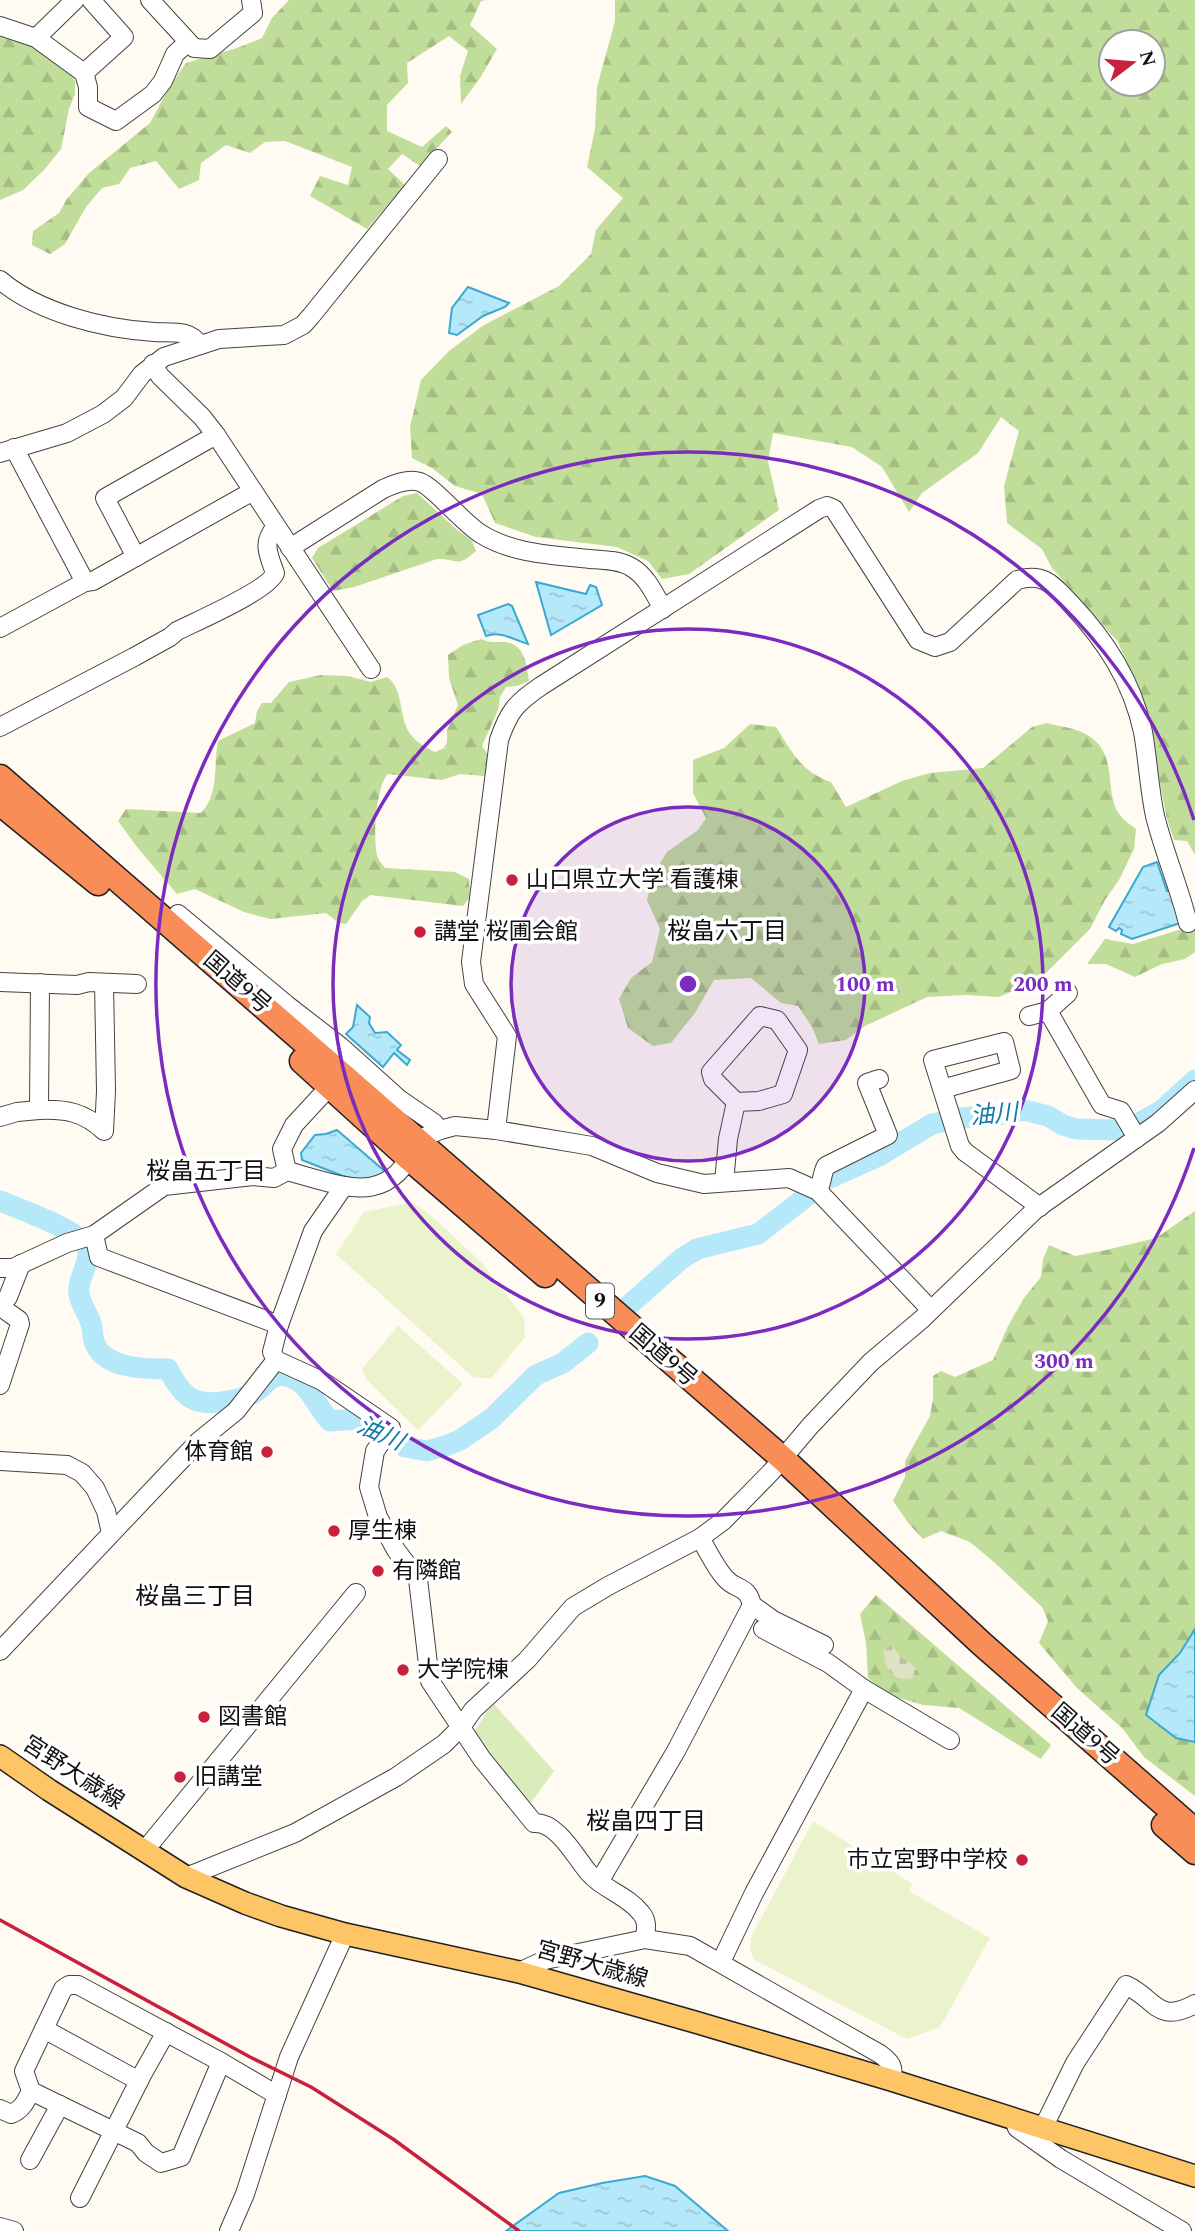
<svg xmlns="http://www.w3.org/2000/svg" width="1195" height="2231" font-family="Spectral,'Noto Sans JP',serif">
	<style>
		.forest { fill: url(#forest-firs); fill-rule: evenodd }
		.cemetery { fill: url(#cemetery-stones) }
		.park { fill: #daecba }
		.pitch { fill: #eaf3cc }
		.water { fill: url(#water-ripples); stroke: #39a9d3; stroke-width: 2 }
		.lines { fill: none; stroke-linecap: round; stroke-linejoin: round }
		.river { stroke: #b5e8f9; stroke-width: 21 }
		.minor-casing { stroke: #434343; stroke-width: 20 }
		.major-casing { stroke: #212121; stroke-width: 24 }
		.highway-casing { stroke: #212121; stroke-width: 27 }
		.minor { stroke: #fff; stroke-width: 18 }
		.major { stroke: #fdc565; stroke-width: 21 }
		.highway { stroke: #f98d57; stroke-width: 24 }
		.rail { stroke: #c7213e; stroke-width: 3.5 }
		.ring { fill: none; stroke: #7b2cbf; stroke-width: 3.5 }
		.poi-dot { fill: #c7213e; stroke: #fff; stroke-width: 2.5 }
		.labels { text-anchor: middle; dominant-baseline: central; stroke-width: 7; stroke-linejoin: round; paint-order: stroke }
		.shield { fill: #fff; stroke: #585858; stroke-width: 2 }
		.shield-label { font-size: 21px; font-weight: bold; fill: #101010 }
		.poi-label { font-size: 23px; fill: #101010; stroke: #fff; text-anchor: start }
		.street-label { font-size: 23px; fill: #101010; stroke: #fff }
		.neighbourhood-label { font-size: 24px; fill: #101010; stroke: #fff }
		.water-label { font-size: 24px; font-style: italic; fill: #137aa8; stroke: #fff }
		.centre { fill: #7b2cbf; stroke: #fff; stroke-width: 3.5 }
		.ring-label { font-size: 21px; text-anchor: middle; font-weight: bold; fill: #7b2cbf; stroke: #fff; stroke-width: 7; stroke-linejoin: round; paint-order: stroke }
	</style>
	<defs>
		<pattern id="forest-firs" width="22" height="20" patternUnits="userSpaceOnUse" patternTransform="scale(1.75)"><rect width="22" height="20" fill="#c0dd99"/><path d="M5 1l3.5 6h-7zM16 11l3.5 6h-7z" fill="#a4bd83"/></pattern>
		<pattern id="cemetery-stones" width="16" height="16" patternUnits="userSpaceOnUse" patternTransform="scale(1.75)"><rect width="16" height="16" fill="#dde3c2"/><path d="M2 7V4a2 2 0 0 1 4 0v3zM10 15v-3a2 2 0 0 1 4 0v3z" fill="#bdc2a6"/></pattern>
		<pattern id="water-ripples" width="26" height="14" patternUnits="userSpaceOnUse" patternTransform="scale(1.75)"><rect width="26" height="14" fill="#b5e8f9"/><path d="M2 4q2-2 4 0t4 0M15 11q2-2 4 0t4 0" fill="none" stroke="#9bc6d4"/></pattern>
	</defs>
	<rect width="100%" height="100%" fill="#fffbf3"/>
	<!-- forest -->
	<g class="forest">
		<path d="M289,0H487L481,1L470,25L497,49L480,78L461,104L460,76L468,51L449,36L407,63L408,83L387,105V131L422,147L446,126L452,132L420,166L402,154L388,169L405,185L367,229L310,196L320,176L348,185L352,167L285,141L265,142L250,153L226,145L201,163L199,180L179,189L156,161L130,168L119,184L102,188L86,207L65,244L50,254L32,245L33,231L59,213L67,199L89,173L150,123L170,86L186,63L237,48L262,38L272,18Z"/>
		<path d="M615,0H1195V855L1187,841L1174,840L1167,819L1144,703L1118,642L1052,568L1042,549L1007,523L1004,486L1019,431L1001,417L978,453L922,493L909,512L882,467L852,447L773,433L768,461L779,510L689,574L662,579L648,561L617,547L536,537L495,523L482,494L455,486L432,468L412,458L410,427L421,380L449,351L484,325L559,286L591,254L596,230L623,198L587,167L595,129L597,87L615,21ZM1111,42H1153V84H1111Z"/>
		<path d="M0,33L33,44L71,74L75,81V94L69,109L61,149L44,170L23,190L0,200Z"/>
		<path d="M417,493L456,529L472,541L476,551C456,569 458,558 437,559L354,587L333,591L312,558L318,548L403,496Z"/>
		<path d="M481,639C490,643 494,642 503,642C524,642 527,664 529,681L517,686L506,687L500,697L498,710L482,746C491,757 490,764 485,776L460,774L442,780L388,774C376,785 372,844 378,858C380,862 383,865 385,868L455,872L469,879L470,897L463,906L371,895L362,901L346,924L339,923L326,913L270,919L244,912L195,889L177,894L137,847L118,821L126,809L201,813C220,793 213,766 218,741L255,723L257,711L262,703H271L289,682L321,675L347,676L371,682L387,677C405,690 398,719 411,735C417,743 427,748 435,752L444,748L447,742V730L458,705L449,678L448,655L463,645Z"/>
		<path d="M1047,723C1057,726 1069,727 1079,731C1122,748 1102,788 1119,814C1123,820 1130,824 1136,829L1134,849L1119,880L1105,900L1090,929L1040,979L999,997L966,995L927,997L865,1026L846,1040L819,1044L812,1027L798,1006L781,1003L751,978L714,980L695,1013L671,1043L653,1046L628,1028L619,999L631,978L652,962L660,929L647,900L652,876L667,852L698,830L706,818L693,793V760L724,748L750,724L776,727C792,752 801,772 831,782L846,807L902,781L930,773L983,768L1032,727Z"/>
		<path d="M1195,925V952L1185,959L1162,964L1135,977L1106,964H1087L1105,939L1133,944Z"/>
		<path d="M1195,1211V1796L1144,1757L1122,1728L1077,1688L1039,1643L1048,1621L1042,1607L994,1562L970,1542L941,1531L923,1539L909,1524L893,1501L905,1477V1461L930,1416L933,1398V1376L941,1371L955,1377L993,1360L1008,1326L1024,1298L1041,1277L1043,1259L1049,1245L1075,1256L1106,1250L1156,1238Z"/>
		<path d="M876,1595L1051,1745L1041,1759L959,1708L923,1705L886,1694L868,1678L866,1643L860,1614Z"/>
	</g>
	<!-- cemetery -->
	<path class="cemetery" d="M892,1645L901,1657L917,1668L913,1678C891,1682 884,1669 884,1649Z"/>
	<!-- park -->
	<path class="park" d="M493,1703L554,1771L528,1807L483,1750L475,1730Z"/>
	<!-- pitch -->
	<g class="pitch">
		<path d="M412,1202L432,1216L483,1264L524,1318L525,1337L491,1379L473,1377L336,1254L364,1212Z"/>
		<path d="M398,1326L463,1384L418,1430L366,1379L362,1369Z"/>
		<path d="M813,1821L913,1884L909,1891L990,1938L940,2027L907,2039L755,1960L750,1951L751,1937Z"/>
	</g>
	<!-- water -->
	<g class="water">
		<path d="M468,287L509,303L505,307L483,316L457,335L449,333L452,308Z"/>
		<path d="M536,582L586,594L590,585L596,587L602,605L551,635Z"/>
		<path d="M508,604L512,606L528,644C513,640 501,630 486,636L478,615Z"/>
		<path d="M1157,862L1167,891L1172,890L1180,923L1132,939L1121,934L1122,930L1119,928L1116,931L1109,927L1143,867Z"/>
		<path d="M357,1005L370,1017L369,1023L375,1033L387,1032L401,1045L397,1050L410,1060L407,1065L394,1053L383,1067L346,1034L353,1027Z"/>
		<path d="M337,1130L388,1174L370,1182L343,1176L302,1160L301,1153L315,1135L326,1134Z"/>
		<path d="M1195,1629V1742L1176,1738L1146,1715L1159,1675L1180,1653Z"/>
		<path d="M645,2176L675,2186L728,2231H506L559,2193L602,2183Z"/>
	</g>
	<g class="lines">
		<!-- river -->
		<g class="river">
			<path d="M830,1178L879,1156L932,1124L960,1118L1004,1114L1024,1110L1048,1116L1063,1125L1076,1129L1120,1130L1135,1125L1161,1111L1195,1080"/>
			<path d="M0,1201C19,1209 76,1229 86,1245C93,1257 80,1275 79,1287C77,1300 87,1311 91,1323C93,1329 92,1338 95,1344C106,1369 145,1369 168,1369C183,1398 194,1407 228,1401C236,1400 246,1397 254,1393C265,1386 271,1373 286,1376C310,1381 315,1406 330,1421L357,1419L371,1424L405,1447L427,1451L448,1445L460,1440L491,1419L536,1375L563,1363L588,1343"/>
			<path d="M627,1307L681,1259L697,1249L758,1234L811,1193"/>
		</g>
		<defs>
			<g id="minor">
				<path d="M150,0L194,48L210,49L253,13L251,0"/>
				<path d="M0,26L36,38L84,73L88,87V107L116,121L153,94L163,81L175,54L188,42"/>
				<path d="M36,38L75,0"/>
				<path d="M84,73L124,37L91,0"/>
				<path d="M0,280C39,313 104,329 154,332C170,333 191,329 199,345"/>
				<path d="M153,364L160,376L202,417L216,435L371,669"/>
				<path d="M14,448L85,582"/>
				<path d="M0,453L67,433L103,414L124,398L142,374L164,357L219,339L284,335L303,325L311,316L438,159"/>
				<path d="M290,548L383,489C394,484 408,478 420,482C434,487 463,523 481,534C513,554 553,555 590,559C603,560 619,560 631,567C647,576 655,595 663,609"/>
				<path d="M136,557L105,498L216,435"/>
				<path d="M0,628L85,582L93,581L253,491"/>
				<path d="M0,727L134,657L170,637L177,631C197,621 269,590 275,573C269,556 261,542 276,527"/>
				<path d="M178,914L287,1005L340,1046L399,1099L434,1123L440,1130"/>
				<path d="M0,982L77,985L89,982L137,984"/>
				<path d="M40,983L39,1110C66,1109 84,1112 104,1131L106,1091L104,983"/>
				<path d="M1068,993L1048,1011L1102,1105L1121,1111L1137,1138"/>
				<path d="M1029,1016L1048,1011"/>
				<path d="M942,1089L1011,1070L1004,1042L933,1060L960,1146L965,1152L1040,1207"/>
				<path d="M0,1117L17,1112L39,1110"/>
				<path d="M496,1130L507,1036L474,984L471,962L499,740C509,711 516,703 541,686L819,509L827,506L834,509L918,640L935,647L950,642L1017,580C1044,572 1053,585 1071,604C1106,641 1132,681 1143,732C1148,760 1149,788 1155,816C1164,852 1179,887 1188,923"/>
				<path d="M287,1171L282,1149L294,1125L330,1086"/>
				<path d="M724,1182L728,1139L736,1102L713,1079L711,1072L760,1016L777,1020L798,1050L783,1094L759,1101L736,1102"/>
				<path d="M344,1186L313,1231L279,1325L272,1352L276,1360L322,1381L391,1428L375,1451L369,1487L378,1517L396,1550L418,1579L430,1681L482,1759L534,1823C557,1821 576,1858 589,1873C604,1890 627,1895 641,1913C648,1921 646,1929 645,1939"/>
				<path d="M818,1191C822,1183 822,1173 826,1166L888,1135L867,1083L879,1079"/>
				<path d="M94,1235L99,1257L279,1325"/>
				<path d="M0,1268H13L67,1243L94,1235L164,1186L253,1176L274,1178L287,1171C344,1186 390,1210 418,1140L440,1130L455,1126L496,1130L592,1146L657,1173L704,1184L789,1178L818,1191L931,1310"/>
				<path d="M0,1307L8,1297L21,1264"/>
				<path d="M0,1385L20,1324L19,1320L2,1308"/>
				<path d="M0,1461L67,1465L82,1473L95,1488L106,1511L111,1533"/>
				<path d="M700,1538C708,1551 715,1567 725,1578C736,1591 747,1584 752,1605L773,1620L824,1645"/>
				<path d="M763,1629L828,1663L864,1689L950,1740"/>
				<path d="M0,1651L199,1441L236,1411L276,1360"/>
				<path d="M145,1850L356,1593"/>
				<path d="M186,1877L295,1833L396,1777L444,1744L461,1727L473,1710L527,1660L573,1607L608,1586L700,1538L723,1521L772,1471L811,1425L871,1362L922,1319L1036,1209L1158,1123L1195,1090"/>
				<path d="M599,1882L676,1751L752,1605"/>
				<path d="M721,1962L754,1893L864,1689"/>
				<path d="M519,1972L545,1960L645,1939L690,1946L880,2054C891,2062 895,2067 891,2080"/>
				<path d="M44,2029L139,2081"/>
				<path d="M31,2091L138,2143L146,2153L161,2163L181,2157L221,2062"/>
				<path d="M0,2109L11,2114C22,2110 26,2101 31,2091L24,2071L63,1989L69,1985H78L221,2062L277,2095"/>
				<path d="M1014,2119L1017,2128L1061,2159L1182,2231"/>
				<path d="M1043,2128L1075,2063L1126,1985C1155,1998 1157,2025 1195,2004"/>
				<path d="M30,2160L60,2105"/>
				<path d="M80,2198L143,2073L166,2032"/>
				<path d="M0,2227L14,2231"/>
				<path d="M229,2231L245,2194L289,2057L345,1934"/>
			</g>
			<path id="major" d="M0,1756L49,1790L186,1877L245,1903L281,1916L345,1934L519,1972L695,2022L891,2080L1195,2176"/>
			<g id="highway">
				<path d="M0,777L783,1459L982,1644L1195,1831"/>
				<path d="M0,803L98,883"/>
				<path d="M302,1061L410,1159L545,1275"/>
				<path d="M1164,1825L1195,1852"/>
			</g>
		</defs>
		<!-- minor casing -->
		<use href="#minor" class="minor-casing"/>
		<!-- major casing -->
		<use href="#major" class="major-casing"/>
		<!-- highway casing -->
		<use href="#highway" class="highway-casing"/>
		<!-- minor -->
		<use href="#minor" class="minor"/>
		<!-- major -->
		<use href="#major" class="major"/>
		<!-- highway -->
		<use href="#highway" class="highway"/>
		<!-- rail -->
		<path class="rail" d="M0,1920L250,2057L311,2087L393,2139L519,2231"/>
	</g>
	<!-- distance rings -->
	<circle cx="688" cy="984" r="177" fill="#7b2cbf" fill-opacity=".12"/>
	<g class="ring">
		<circle cx="688" cy="984" r="177"/>
		<circle cx="688" cy="984" r="355"/>
		<path d="M1194 1148A532 532 0 1 1 1194 820"/>
	</g>
	<!-- markers -->
	<g class="poi-dot">
		<circle cx="512" cy="880" r="7"/>
		<circle cx="420" cy="932" r="7"/>
		<circle cx="267" cy="1452" r="7"/>
		<circle cx="334" cy="1531" r="7"/>
		<circle cx="378" cy="1571" r="7"/>
		<circle cx="403" cy="1670" r="7"/>
		<circle cx="204" cy="1717" r="7"/>
		<circle cx="180" cy="1777" r="7"/>
		<circle cx="1022" cy="1860" r="7"/>
	</g>
	<g class="labels">
		<!-- shield labels -->
		<rect class="shield" x="586" y="1283.5" width="28" height="35" rx="5"/>
		<g class="shield-label">
			<text x="600" y="1301">9</text>
		</g>
		<!-- poi labels -->
		<g class="poi-label">
			<text x="526" y="880">山口県立大学 看護棟</text>
			<text x="434" y="932">講堂 桜圃会館</text>
			<text x="253" y="1452" text-anchor="end">体育館</text>
			<text x="348" y="1531">厚生棟</text>
			<text x="392" y="1571">有隣館</text>
			<text x="417" y="1670">大学院棟</text>
			<text x="218" y="1717">図書館</text>
			<text x="194" y="1777">旧講堂</text>
			<text x="1008" y="1860" text-anchor="end">市立宮野中学校</text>
		</g>
		<!-- street labels -->
		<g class="street-label">
			<text transform="translate(237 983) rotate(41)">国道9号</text>
			<text transform="translate(663 1356) rotate(41)">国道9号</text>
			<text transform="translate(1085 1735) rotate(41)">国道9号</text>
			<text transform="translate(73 1773) rotate(33)">宮野大歳線</text>
			<text transform="translate(592 1965) rotate(16)">宮野大歳線</text>
		</g>
		<!-- neighbourhood labels -->
		<g class="neighbourhood-label">
			<text x="727" y="932">桜畠六丁目</text>
			<text x="206" y="1172">桜畠五丁目</text>
			<text x="195" y="1597">桜畠三丁目</text>
			<text x="646" y="1822">桜畠四丁目</text>
		</g>
		<!-- water labels -->
		<g class="water-label">
			<text transform="translate(994 1115) rotate(-5)">油川</text>
			<text transform="translate(380 1434) rotate(24)">油川</text>
		</g>
	</g>
	<circle cx="688" cy="984" r="10" class="centre"/>
	<g class="ring-label">
		<text x="865" y="991">100 m</text>
		<text x="1043" y="991">200 m</text>
		<text x="1064" y="1368">300 m</text>
	</g>
	<!-- north arrow -->
	<g transform="translate(1132 63) rotate(74)"><circle r="33" fill="#ffffff" stroke="#9f9f9f" stroke-width="2"/>
	<path d="M0-5L12 26L0 18L-12 26Z" fill="#c7213e"/>
	<text y="-10" font-size="19" font-weight="bold" text-anchor="middle" fill="#101010">N</text>
	</g>
</svg>
